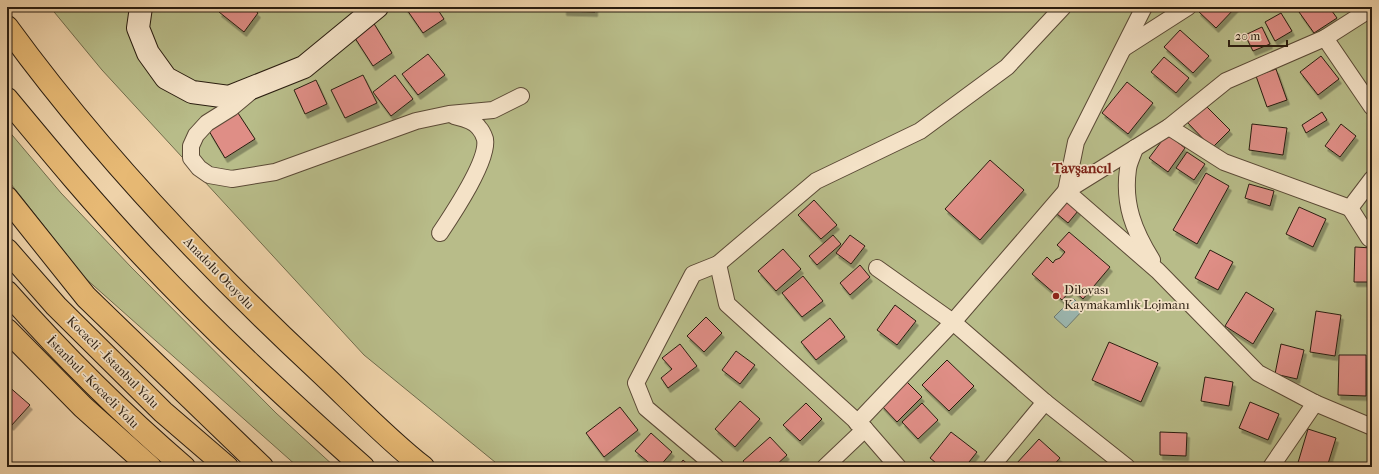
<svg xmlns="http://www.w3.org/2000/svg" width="1379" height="474" font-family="'IM FELL French Canon',serif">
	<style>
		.green { fill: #b8bc89; stroke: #716c4c }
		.water { fill: #9bb6af; stroke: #6e796f }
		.building { fill: #df8e86; stroke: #2a1d10; filter: url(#shadow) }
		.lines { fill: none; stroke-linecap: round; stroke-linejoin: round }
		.street-casing { stroke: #5b4a36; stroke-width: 18 }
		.secondary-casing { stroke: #2a1d10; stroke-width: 24 }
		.highway-casing { stroke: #2a1d10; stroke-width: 24 }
		.street { stroke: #f4e2c7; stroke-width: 16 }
		.secondary { stroke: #f4e2c7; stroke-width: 22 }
		.highway { stroke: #e7b974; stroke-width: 22 }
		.poi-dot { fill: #8f2418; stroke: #f4e2c7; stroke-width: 1.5 }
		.labels { text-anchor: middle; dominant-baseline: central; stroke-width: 3.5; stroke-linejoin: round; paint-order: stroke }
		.street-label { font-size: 13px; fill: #2a1d10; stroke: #f4e2c7 }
		.poi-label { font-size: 13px; fill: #2a1d10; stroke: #f4e2c7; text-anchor: start }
		.quarter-label { font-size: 15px; font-weight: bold; fill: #7a1f14; stroke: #f4e2c7 }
	</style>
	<defs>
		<filter id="shadow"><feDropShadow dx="2.5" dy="4.5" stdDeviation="0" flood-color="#0004"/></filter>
	</defs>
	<rect width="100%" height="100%" fill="#eed2a9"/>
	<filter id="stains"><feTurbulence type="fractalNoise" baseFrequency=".005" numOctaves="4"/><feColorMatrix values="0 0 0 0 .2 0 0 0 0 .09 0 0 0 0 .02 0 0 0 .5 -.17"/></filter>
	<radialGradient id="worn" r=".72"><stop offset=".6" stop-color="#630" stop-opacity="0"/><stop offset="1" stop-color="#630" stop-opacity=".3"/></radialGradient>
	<!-- green -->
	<g class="green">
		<path d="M50,7H1372V467H501L364,355L102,70Z"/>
		<path d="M7,129L61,193L131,267L276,413L335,467H298L85,278L7,179Z"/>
	</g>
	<!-- water -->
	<path class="water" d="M1073,298L1084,309L1066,328L1054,317Z"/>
	<!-- building -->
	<g class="building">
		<path d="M223,7H251L258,13L244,32L219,12Z"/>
		<path d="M405,7H436L444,19L423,33Z"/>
		<path d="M564,7H595V12L564,11Z"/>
		<path d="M1202,7H1236L1216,28L1198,11Z"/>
		<path d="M1307,7H1329L1337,18L1314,33L1299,12Z"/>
		<path d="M1281,13L1292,31L1275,41L1265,22Z"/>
		<path d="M373,22L392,53L373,66L353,35Z"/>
		<path d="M1262,27L1270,44L1253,51L1245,35Z"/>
		<path d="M1180,30L1209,56L1193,73L1164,47Z"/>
		<path d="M428,54L445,75L418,95L402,74Z"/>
		<path d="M1321,56L1339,79L1318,95L1300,72Z"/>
		<path d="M1164,57L1189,78L1176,93L1151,72Z"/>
		<path d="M1276,69L1287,100L1267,107L1256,76Z"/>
		<path d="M363,75L377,103L345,118L331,90Z"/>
		<path d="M395,75L413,99L391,116L373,92Z"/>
		<path d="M316,80L327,104L305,114L294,90Z"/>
		<path d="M1127,82L1153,103L1128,134L1102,113Z"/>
		<path d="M1204,104L1230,130L1212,148L1186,121Z"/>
		<path d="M1322,112L1327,120L1306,133L1302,125Z"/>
		<path d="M238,113L255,139L225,158L209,131Z"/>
		<path d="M1252,124L1287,128L1283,155L1249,150Z"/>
		<path d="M1341,124L1356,136L1340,157L1325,146Z"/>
		<path d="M1167,134L1185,148L1168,172L1149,158Z"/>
		<path d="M1187,152L1205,164L1194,180L1176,168Z"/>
		<path d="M990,160L1024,190L980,240L945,209Z"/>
		<path d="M1206,173L1229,186L1197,244L1173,230Z"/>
		<path d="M1249,184L1274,191L1270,206L1245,198Z"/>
		<path d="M1066,191L1083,205L1068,223L1051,209Z"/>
		<path d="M814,200L837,225L821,239L798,215Z"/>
		<path d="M1299,207L1326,219L1313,247L1286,234Z"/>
		<path d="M1069,232L1110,267L1083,299L1072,289L1062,300L1032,274L1047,257L1053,263L1055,260L1060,258L1065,252L1057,245Z"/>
		<path d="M833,235L841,244L817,265L809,256Z"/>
		<path d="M850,235L865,246L851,264L836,253Z"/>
		<path d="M1355,247L1372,248V282H1354Z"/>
		<path d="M783,249L801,269L776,291L758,271Z"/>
		<path d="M1210,250L1233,262L1218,290L1195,278Z"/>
		<path d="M860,265L870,277L850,295L840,283Z"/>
		<path d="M803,276L823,301L802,317L782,293Z"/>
		<path d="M1246,292L1274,309L1253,344L1225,326Z"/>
		<path d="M895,305L916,321L897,345L877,330Z"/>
		<path d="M1316,311L1341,315L1335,356L1310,352Z"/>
		<path d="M706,317L722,333L704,352L687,336Z"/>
		<path d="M830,318L845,337L816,360L801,342Z"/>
		<path d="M1109,342L1158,363L1141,402L1092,380Z"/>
		<path d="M680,344L697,366L668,388L661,378L672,369L662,358Z"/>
		<path d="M1281,344L1304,350L1297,379L1275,374Z"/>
		<path d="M736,351L755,365L740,384L722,370Z"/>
		<path d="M1339,355H1366V396L1338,395Z"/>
		<path d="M947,360L974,386L949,411L922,385Z"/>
		<path d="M1205,377L1233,382L1229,406L1201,401Z"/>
		<path d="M906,381L922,397L897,422L881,405Z"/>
		<path d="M7,385L30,405L11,426L7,422Z"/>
		<path d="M740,401L760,419L735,447L715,429Z"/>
		<path d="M1250,402L1279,414L1268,440L1239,428Z"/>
		<path d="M806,403L822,419L800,441L783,425Z"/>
		<path d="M922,403L938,420L918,439L902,422Z"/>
		<path d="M620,407L638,430L604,457L586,433Z"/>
		<path d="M1308,429L1336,438L1327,467L1297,466Z"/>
		<path d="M951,432L977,452L965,467H941L930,458Z"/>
		<path d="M1160,432L1187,433L1186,456L1160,455Z"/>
		<path d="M651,433L672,452L659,467H654L635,451Z"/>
		<path d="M770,437L787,455L774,467H748L743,461Z"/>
		<path d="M1039,439L1060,458L1052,467H1020L1016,464Z"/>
		<path d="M683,460L691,467H678Z"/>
	</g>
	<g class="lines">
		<defs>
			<g id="street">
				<path d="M1144,7L1076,142L1066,191L1158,271L1258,373L1315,403L1372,427"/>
				<path d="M1325,38L1372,107"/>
				<path d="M1124,48L1188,7"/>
				<path d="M249,93L231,108L207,123L196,135L191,146V158L199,168L209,175L232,179L275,172L416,121L449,114L493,110L521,96"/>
				<path d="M1169,127L1224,162L1350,208L1372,179"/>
				<path d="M1135,148C1133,155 1129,162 1128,169C1123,204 1134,231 1152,260"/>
				<path d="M1350,208L1369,238L1372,240"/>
				<path d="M440,233C452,215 489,160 485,139C484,136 481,130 479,128C474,120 462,118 454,116"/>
				<path d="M877,268L953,322L1045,402L1127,467"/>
				<path d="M857,423L953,322L1066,191L1169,127L1226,81L1325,38L1372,8"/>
				<path d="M716,467L646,408L636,383L693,274L718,264"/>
				<path d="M825,467L865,429"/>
				<path d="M898,467L865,429L727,304L718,264L816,181L920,131L1007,67L1063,7"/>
				<path d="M991,467L1045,402"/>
				<path d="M1271,467L1315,403"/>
			</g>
			<path id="secondary" d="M141,7L138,28L148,53L166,78L192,92L229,97L304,67L377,7"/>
			<g id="highway">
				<path d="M7,27C98,152 206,266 320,372C354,404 386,438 423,467"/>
				<path d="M7,99C51,152 95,205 142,255C212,330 287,399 363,467"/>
				<path d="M7,198L86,297L262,467"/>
				<path d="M7,250L56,306L163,412L227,467"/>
				<path d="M7,292C62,354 121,413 184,467"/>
				<path d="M7,330L83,407L150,467"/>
			</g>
		</defs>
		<!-- street casing -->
		<use href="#street" class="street-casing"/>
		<!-- secondary casing -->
		<use href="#secondary" class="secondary-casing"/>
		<!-- highway casing -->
		<use href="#highway" class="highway-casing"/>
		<!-- street -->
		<use href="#street" class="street"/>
		<!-- secondary -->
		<use href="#secondary" class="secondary"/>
		<!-- highway -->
		<use href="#highway" class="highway"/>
	</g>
	<!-- markers -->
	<circle class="poi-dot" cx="1056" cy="296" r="4"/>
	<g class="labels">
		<!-- street labels -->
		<g class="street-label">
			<text transform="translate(219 273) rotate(46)">Anadolu Otoyolu</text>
			<text transform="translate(113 362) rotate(45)">Kocaeli - İstanbul Yolu</text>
			<text transform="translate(93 382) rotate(45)">İstanbul - Kocaeli Yolu</text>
		</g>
		<!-- poi labels -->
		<g class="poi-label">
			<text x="1064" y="289">Dilovası<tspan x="1064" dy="15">Kaymakamlık Lojmanı</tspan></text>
		</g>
		<!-- quarter labels -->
		<g class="quarter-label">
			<text x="1082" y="168">Tavşancıl</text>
		</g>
	</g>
	<!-- margin -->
	<rect width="1379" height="474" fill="none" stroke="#eed2a9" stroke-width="24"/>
	<rect x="8" y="8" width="1363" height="458" fill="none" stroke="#2a1d10" stroke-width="2"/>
	<rect x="12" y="12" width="1355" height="450" fill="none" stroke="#2a1d10"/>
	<!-- scale -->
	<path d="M1229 40v6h58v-6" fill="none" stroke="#2a1d10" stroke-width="2"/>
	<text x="1235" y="40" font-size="12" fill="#2a1d10" stroke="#f4e2c7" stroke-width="3" paint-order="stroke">20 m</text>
	<rect width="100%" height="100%" filter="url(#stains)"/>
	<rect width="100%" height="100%" fill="url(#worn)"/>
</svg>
